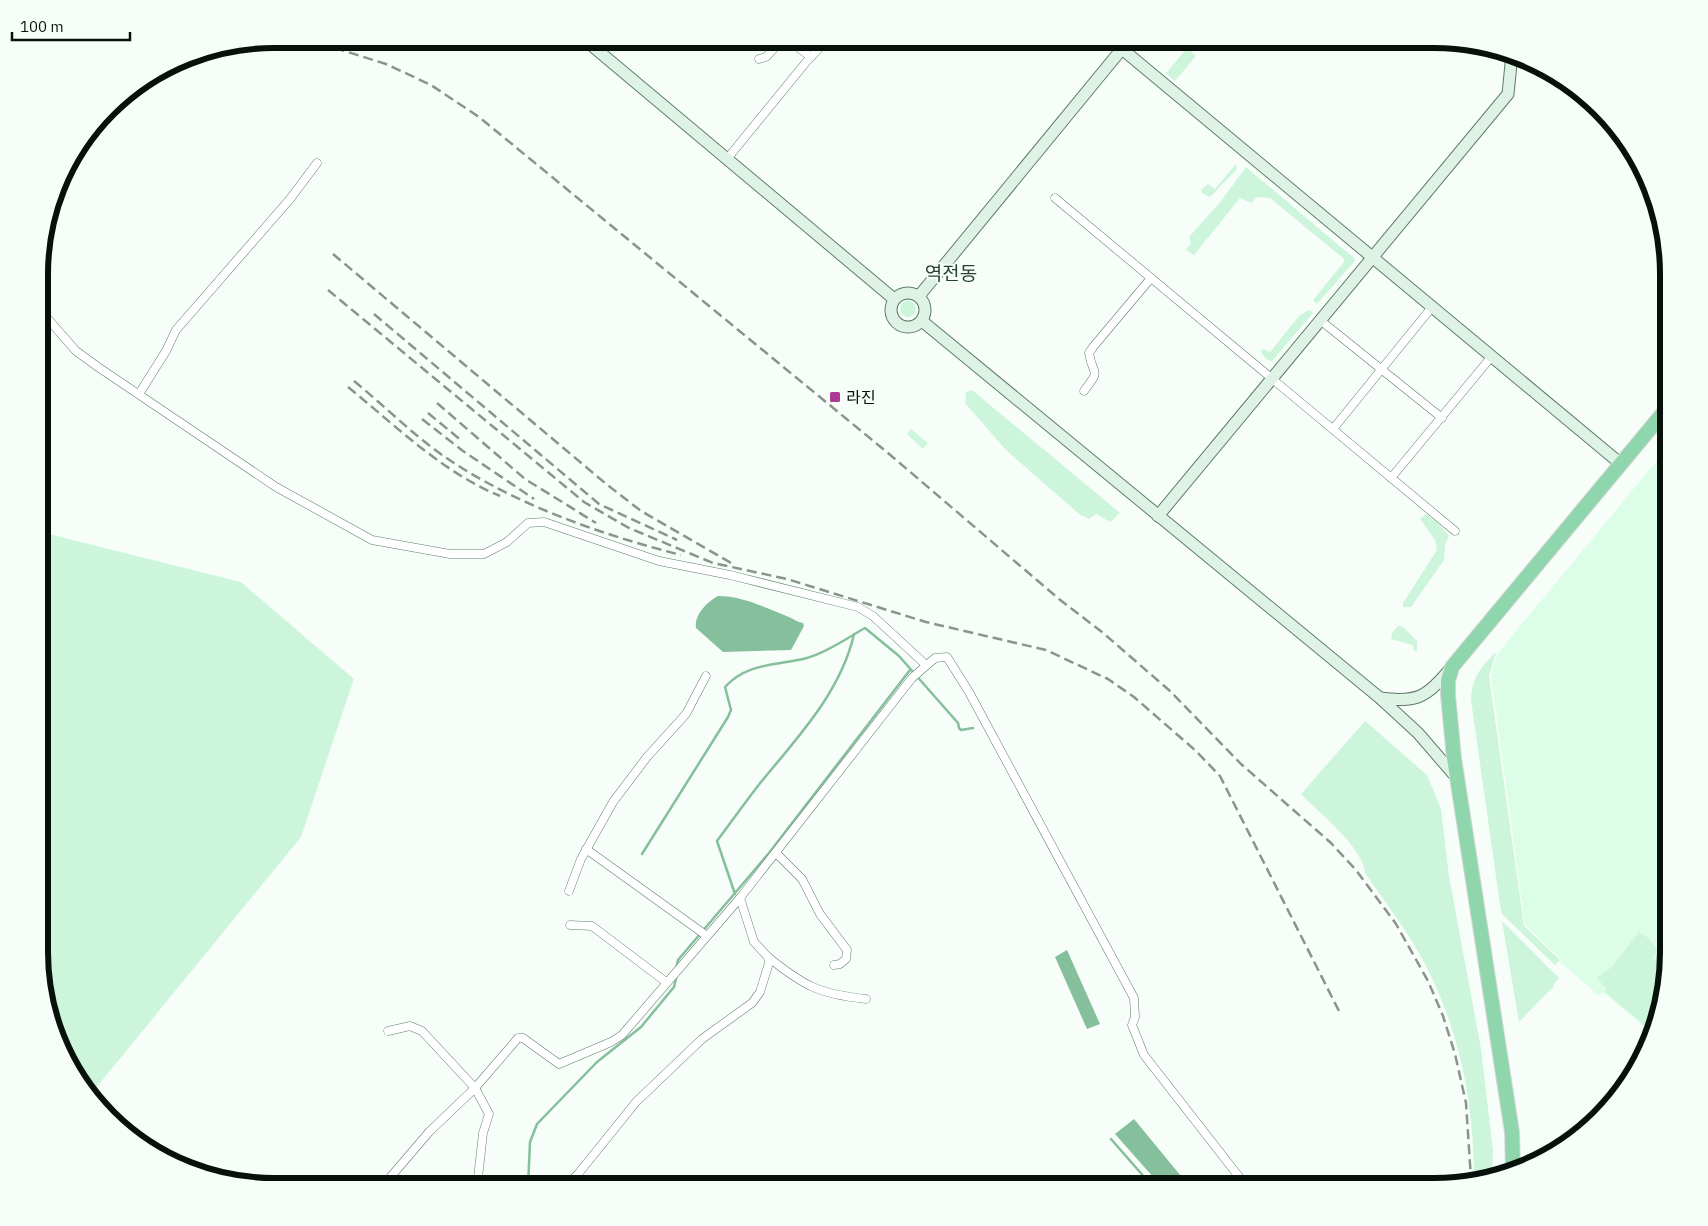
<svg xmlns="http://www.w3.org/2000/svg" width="1708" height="1226" font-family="'IBM Plex Sans','Noto Sans KR',sans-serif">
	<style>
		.built { fill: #dcfee8 }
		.green { fill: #ccf5db }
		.water { fill: #85bf9b }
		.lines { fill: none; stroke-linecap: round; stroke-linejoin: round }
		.stream { stroke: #85bf9b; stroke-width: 2.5 }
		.street-casing { stroke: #5e7d69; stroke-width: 9 }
		.secondary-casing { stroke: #5e7d69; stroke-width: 13 }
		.highway-casing { stroke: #d7d9d8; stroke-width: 16 }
		.street { stroke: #fff; stroke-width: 8 }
		.secondary { stroke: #def3e6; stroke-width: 11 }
		.highway { stroke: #90d6ac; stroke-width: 14 }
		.rail { stroke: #8b938d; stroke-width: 2.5; stroke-dasharray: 10 5; stroke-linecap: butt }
		.poi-dot { fill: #ac3a94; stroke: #f7fef9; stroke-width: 2 }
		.labels { text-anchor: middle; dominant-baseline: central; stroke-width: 4; stroke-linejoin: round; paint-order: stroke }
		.poi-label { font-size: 16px; fill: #06110a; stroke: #f7fef9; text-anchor: start }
		.quarter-label { font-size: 19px; fill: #264332; stroke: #f7fef9 }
		.rim { fill: none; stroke: #06110a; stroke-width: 6 }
	</style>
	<rect width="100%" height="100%" fill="#f7fef9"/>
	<!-- built -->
	<path class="built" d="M1669,446V967L1653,1034L1603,992L1599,996L1560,962L1562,960L1525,925L1491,676L1497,654Z"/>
	<!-- green -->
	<g class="green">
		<path d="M1187,48L1196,56L1175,81L1166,73Z"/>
		<path d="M1236,164L1237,169L1210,197L1202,193V189L1208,184L1215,189Z"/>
		<path d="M1246,167L1354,258L1355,261L1317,304L1313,300L1344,262V259L1270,198L1256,197L1252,203L1240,198L1194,255L1186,250L1191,243L1189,237L1221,201Z"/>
		<circle cx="908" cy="309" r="8"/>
		<path d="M1309,310L1313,313L1272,361L1267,360L1260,351L1263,349L1270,352L1300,315Z"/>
		<path d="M972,390L1120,513L1110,522L1096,514L1089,519L1079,514L1006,450L965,403L966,392Z"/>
		<path d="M911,429L928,443L923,449L907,434Z"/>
		<path d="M1426,514L1437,522L1449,536L1445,545L1444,560L1411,607H1403V603L1437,550L1435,540L1420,519Z"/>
		<path d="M41,532L241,582L354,679L301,837L91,1094L70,1070L41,983Z"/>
		<path d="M1398,626H1402L1417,641V651H1414L1413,645L1391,639L1392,633Z"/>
		<path d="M1496,652L1489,676L1524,926L1560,960L1555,965L1502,914L1500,905L1471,700C1472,677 1481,667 1496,652Z"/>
		<path d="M1365,721L1427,775L1441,809L1449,876L1481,1049L1493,1151L1492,1174L1474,1178C1474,1093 1455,1008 1408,935C1395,914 1379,894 1365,873C1363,847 1319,813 1301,794Z"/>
		<path d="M1502,921L1559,978L1553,985L1554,986L1519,1022Z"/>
		<path d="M1639,932L1647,937L1658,950L1652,958L1668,971L1654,1033L1605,992L1606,988L1597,978L1612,967Z"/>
	</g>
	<!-- water -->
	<g class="water">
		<path d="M718,596C743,596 766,608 789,617C794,619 797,622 803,623L804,626L791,650L723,652L696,628C694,615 707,602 718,596Z"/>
		<path d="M1067,950L1100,1024L1087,1029L1055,957Z"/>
		<path d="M1134,1119L1190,1187H1162L1115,1134Z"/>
	</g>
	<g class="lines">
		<!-- stream -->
		<g class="stream">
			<path d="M642,854L728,717L731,710L725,687C748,662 777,666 807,658C828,652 847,638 865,628L899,656L958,723L959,728L961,730L973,728"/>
			<path d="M735,894L717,841C732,821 746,801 761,782C797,738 841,692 854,634"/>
			<path d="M676,969L678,960L769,853L910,670"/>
			<path d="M1111,1139L1153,1187"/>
			<path d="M528,1187L530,1142L537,1124L597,1062L641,1027L674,987L677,974"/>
		</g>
		<defs>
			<g id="street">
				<path d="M787,39L811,57"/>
				<path d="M759,59L766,57L783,39"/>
				<path d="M727,159L807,61L828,39"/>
				<path d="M1055,198L1455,531"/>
				<path d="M41,311L76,351L98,367L276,487L372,540L450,554H484L507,542L528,523L544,522L659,561L730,575L858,607L873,616L926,665"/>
				<path d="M1320,320L1442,418"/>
				<path d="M1084,391C1102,367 1093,378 1089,353L1093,347L1151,278"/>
				<path d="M139,394L166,351L176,330L290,199L317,163"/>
				<path d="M1333,429L1432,307"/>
				<path d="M1391,478L1492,356"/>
				<path d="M586,849L707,936"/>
				<path d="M776,853L802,879L820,914L847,950L846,959L840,964L834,965"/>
				<path d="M569,891L581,859L613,802L647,757L686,714L706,676"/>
				<path d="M570,925L592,926L666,982"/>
				<path d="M768,957C804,986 819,994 866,999"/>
				<path d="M388,1031L410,1026L422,1031L475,1088L489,1114L483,1133L477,1187"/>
				<path d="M382,1187L429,1132L475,1088L518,1038H523L559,1064L611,1042L622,1035L740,898L912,678L935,658L947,657L969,692L1134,998L1135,1017L1132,1025L1144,1055L1247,1187"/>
				<path d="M565,1187L578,1174L636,1102L702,1039L752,1003L760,992L769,963L768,957L754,942L740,898"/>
			</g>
			<g id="secondary">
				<path d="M584,39L894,299"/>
				<path d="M1372,39L1473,45"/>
				<path d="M1122,49L1621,464"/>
				<circle cx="908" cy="310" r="17"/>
				<path d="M919,296L1130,39"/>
				<path d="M922,321L1380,698L1418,733L1456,777"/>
				<path d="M1158,516L1508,94L1512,54"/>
				<path d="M1380,698C1418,703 1427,697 1451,668"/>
			</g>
			<path id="highway" d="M1513,1169L1512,1132L1454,758L1448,695V681L1452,667L1669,406"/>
		</defs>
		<!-- street casing -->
		<use href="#street" class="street-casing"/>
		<!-- secondary casing -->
		<use href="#secondary" class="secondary-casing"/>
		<!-- highway casing -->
		<use href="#highway" class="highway-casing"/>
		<!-- street -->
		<use href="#street" class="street"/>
		<!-- secondary -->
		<use href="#secondary" class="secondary"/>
		<!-- highway -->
		<use href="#highway" class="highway"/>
		<!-- rail -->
		<g class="rail">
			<path d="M306,39L386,64L431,85L479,117L888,453L1059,599L1102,632L1170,691L1241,764L1331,843L1356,870L1396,924L1428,981L1443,1016L1455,1054L1466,1103L1471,1179"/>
			<path d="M333,254L605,483L641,511L731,563"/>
			<path d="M328,290L584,502L629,528L713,563L787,579L926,622L1046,650L1108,679L1134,697L1196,751L1220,776L1339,1011"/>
			<path d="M374,314L599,504L677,540"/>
			<path d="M354,381C387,408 418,440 454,463C522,507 603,535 681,555"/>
			<path d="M348,387C396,426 442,472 500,496"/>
			<path d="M437,403L525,479L596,523"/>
			<path d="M428,413L462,441"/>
			<path d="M422,419L463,451L534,499"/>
		</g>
	</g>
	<!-- markers -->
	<rect class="poi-dot" x="829" y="391" width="12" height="12" rx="2.5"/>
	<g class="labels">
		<!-- poi labels -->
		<g class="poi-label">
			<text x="846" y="397">라진</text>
		</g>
		<!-- quarter labels -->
		<g class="quarter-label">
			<text x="951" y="273">역전동</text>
		</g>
	</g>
	<!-- crop -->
	<path d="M0 0H1708V1226H0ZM274 48H1434A226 226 0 0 1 1660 274V952A226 226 0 0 1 1434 1178H274A226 226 0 0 1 48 952V274A226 226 0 0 1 274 48Z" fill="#f7fef9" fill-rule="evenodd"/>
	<path class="rim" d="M274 48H1434A226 226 0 0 1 1660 274V952A226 226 0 0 1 1434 1178H274A226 226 0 0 1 48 952V274A226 226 0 0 1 274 48Z"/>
	<!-- scale -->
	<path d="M12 32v8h118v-8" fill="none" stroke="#06110a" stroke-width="2.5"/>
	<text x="20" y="32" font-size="15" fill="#06110a" stroke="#f7fef9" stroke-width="4" paint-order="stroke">100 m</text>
</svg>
